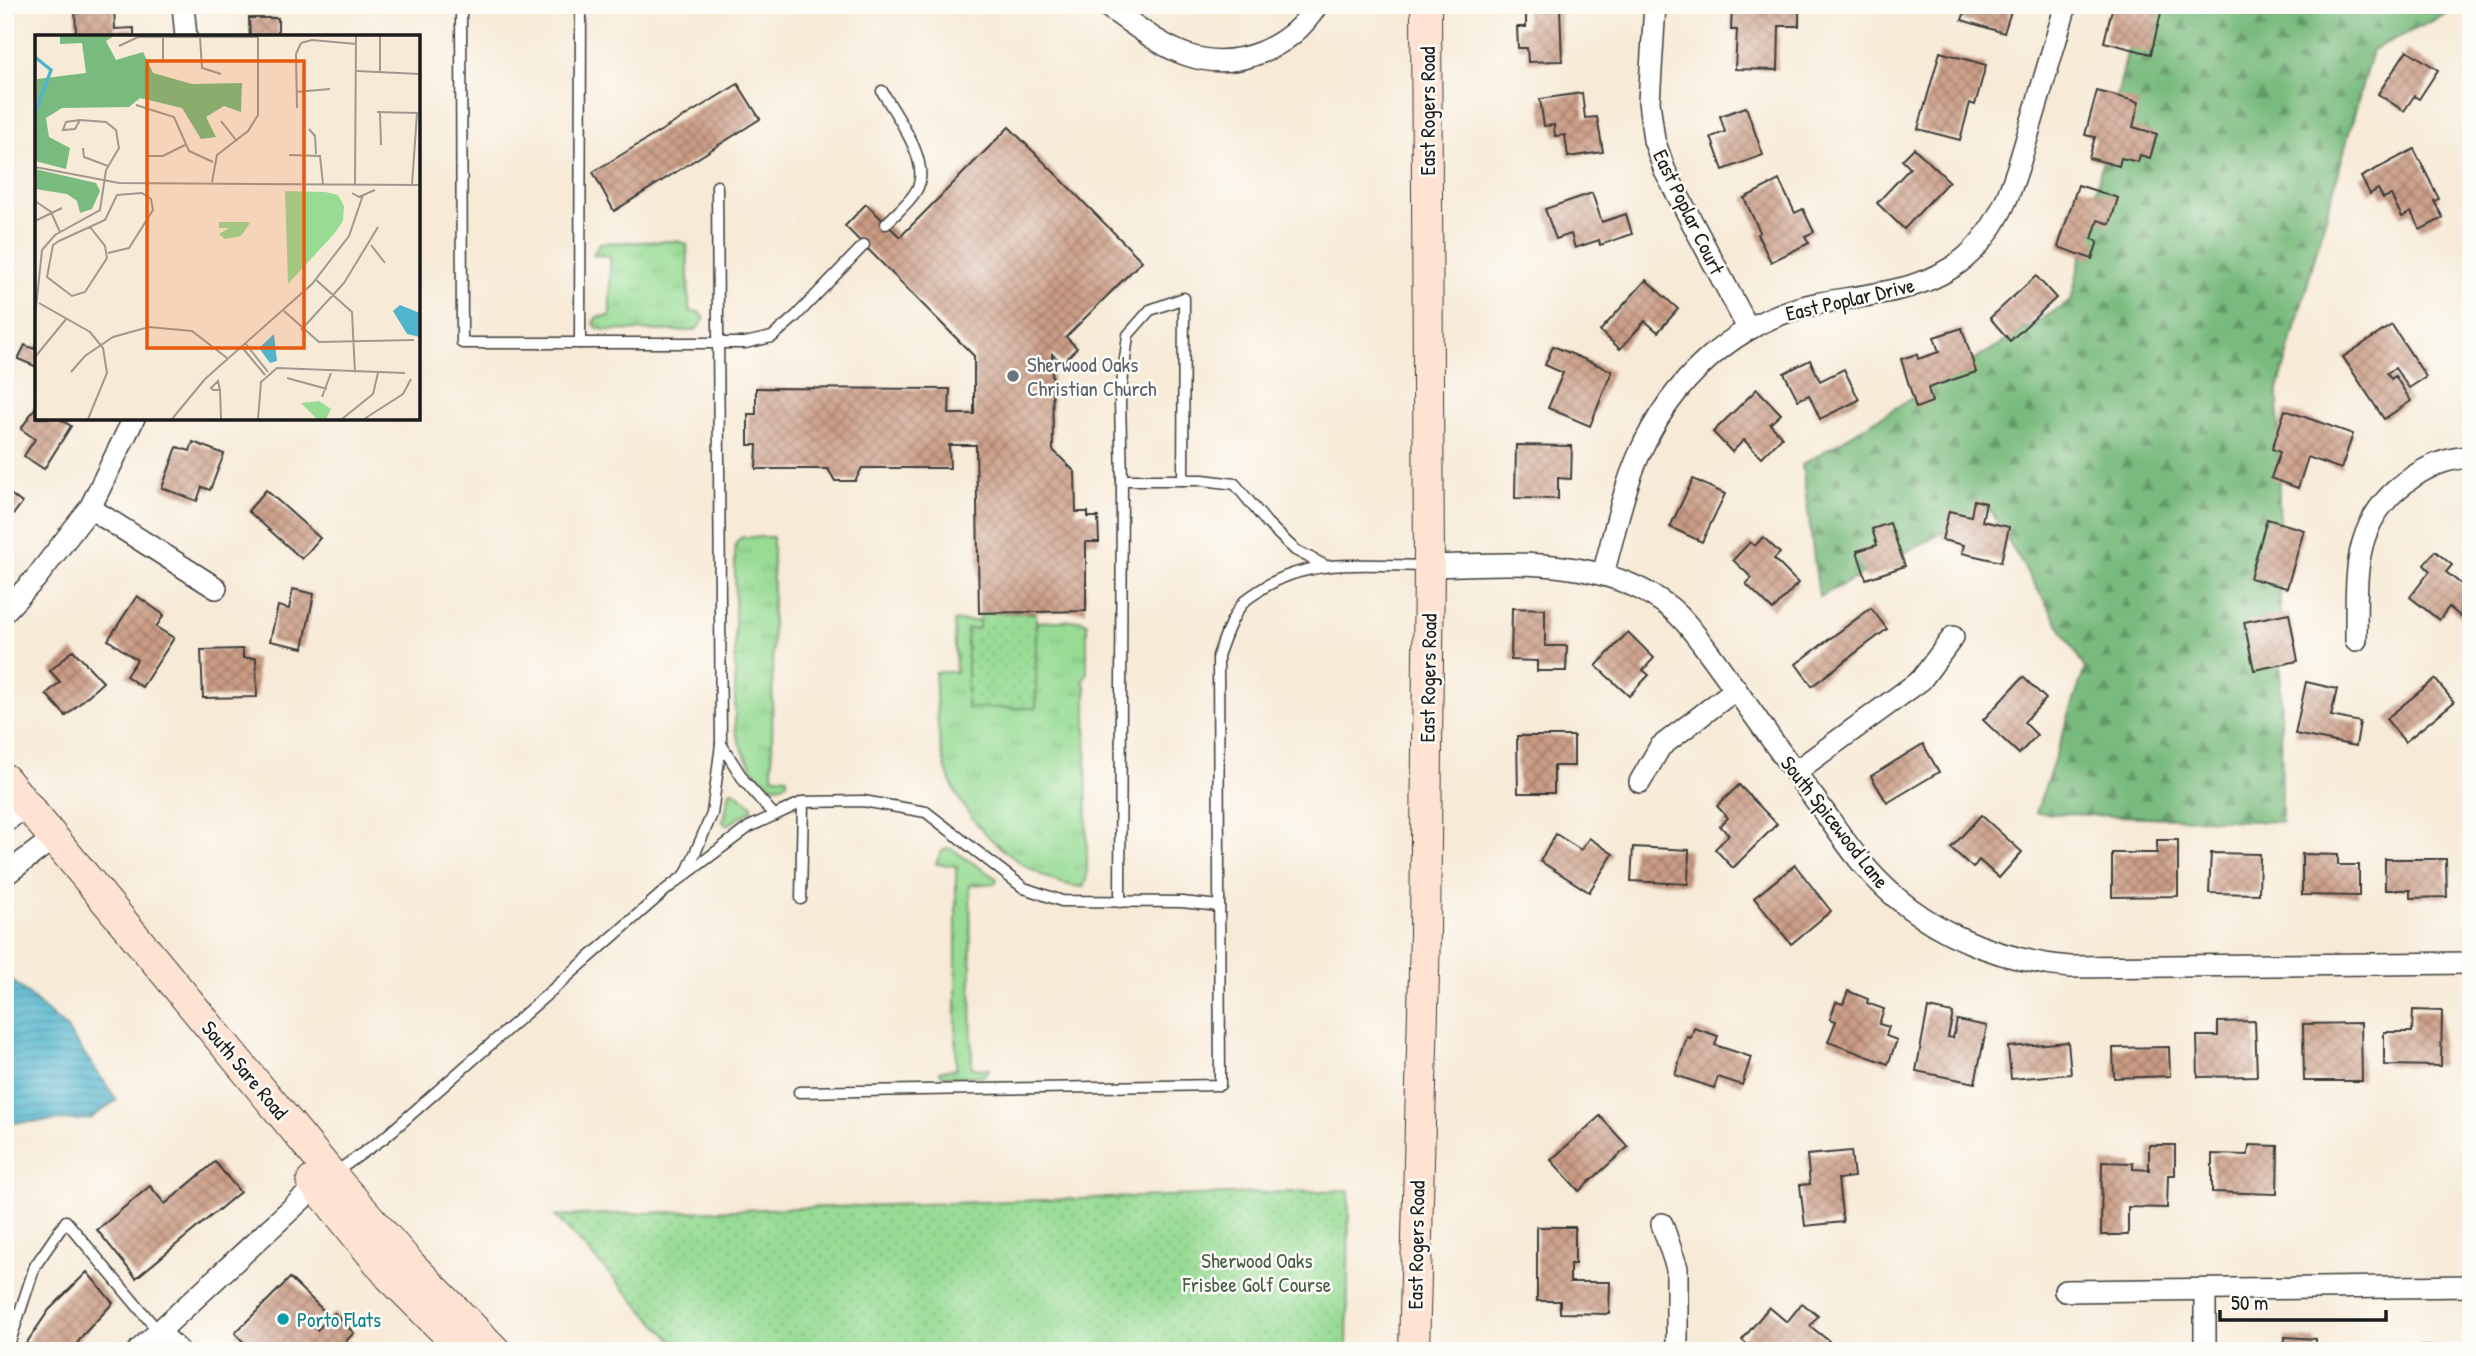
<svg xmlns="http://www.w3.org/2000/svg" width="2476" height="1356" font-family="'Patrick Hand',sans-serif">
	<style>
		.grass { fill: url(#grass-tufts); stroke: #5a7c58; stroke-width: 2 }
		.forest { fill: url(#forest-firs); stroke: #4a6c4d; stroke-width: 2 }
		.park { fill: url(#park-dots); stroke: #5a7c58; stroke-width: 2 }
		.water { fill: url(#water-rules); stroke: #366874; stroke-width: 2 }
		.building { fill: url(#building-cross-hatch) }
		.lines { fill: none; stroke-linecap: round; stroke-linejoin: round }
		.service-casing { stroke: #3d3b38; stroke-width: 13 }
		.minor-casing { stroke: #3d3b38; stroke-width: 24 }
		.secondary-casing { stroke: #3d3b38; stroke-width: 32 }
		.service { stroke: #fff; stroke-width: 10 }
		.minor { stroke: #fff; stroke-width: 21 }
		.secondary { stroke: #fee3d2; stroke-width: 30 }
		.worship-dot { fill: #6b7280; stroke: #fdfcf7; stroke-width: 2.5 }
		.culture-dot { fill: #0f9aa8; stroke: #fdfcf7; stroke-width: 2.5 }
		.labels { text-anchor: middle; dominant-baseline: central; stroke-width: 5; stroke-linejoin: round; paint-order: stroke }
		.street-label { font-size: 21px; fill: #1c1c1c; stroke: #fdfcf7 }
		.worship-label { font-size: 21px; fill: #5b616d; stroke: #fdfcf7; text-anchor: start }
		.park-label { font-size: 21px; fill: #475f46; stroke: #fdfcf7 }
		.culture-label { font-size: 21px; fill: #0d838f; stroke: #fdfcf7; text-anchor: start }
		.inset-river { fill: none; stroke: #4fb4cd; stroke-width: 3.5 }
		.inset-road { fill: none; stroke: #9f988c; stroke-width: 2 }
		.view { fill: #e8590c; fill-opacity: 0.15; stroke: #e8590c; stroke-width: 3.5 }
		.inset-edge { fill: none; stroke: #1c1c1c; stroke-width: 3.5 }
	</style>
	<defs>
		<pattern id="grass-tufts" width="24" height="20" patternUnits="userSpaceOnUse" patternTransform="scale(1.75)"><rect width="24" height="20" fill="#97db94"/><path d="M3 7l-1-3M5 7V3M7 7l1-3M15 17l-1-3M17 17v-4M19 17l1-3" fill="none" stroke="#82bb7f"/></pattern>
		<pattern id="forest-firs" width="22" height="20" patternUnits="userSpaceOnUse" patternTransform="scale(1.75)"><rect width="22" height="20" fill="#79bb7e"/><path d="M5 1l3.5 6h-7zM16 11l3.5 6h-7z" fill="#629766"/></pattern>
		<pattern id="park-dots" width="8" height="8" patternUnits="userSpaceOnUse" patternTransform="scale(1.75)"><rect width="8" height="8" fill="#97db94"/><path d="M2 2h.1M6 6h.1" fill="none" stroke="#82bb7f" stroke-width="1.8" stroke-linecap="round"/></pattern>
		<pattern id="water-rules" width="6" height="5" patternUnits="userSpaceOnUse" patternTransform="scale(1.75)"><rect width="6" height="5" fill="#4fb4cd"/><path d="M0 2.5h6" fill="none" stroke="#4192a6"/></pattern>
		<pattern id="building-cross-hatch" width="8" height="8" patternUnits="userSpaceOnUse" patternTransform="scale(1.75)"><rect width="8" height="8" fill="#cb9c85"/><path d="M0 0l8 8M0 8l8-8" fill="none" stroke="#a47e6c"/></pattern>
	</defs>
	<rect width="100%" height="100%" fill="#fdfcf7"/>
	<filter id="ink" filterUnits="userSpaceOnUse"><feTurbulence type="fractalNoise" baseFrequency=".0143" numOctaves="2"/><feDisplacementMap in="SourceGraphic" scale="14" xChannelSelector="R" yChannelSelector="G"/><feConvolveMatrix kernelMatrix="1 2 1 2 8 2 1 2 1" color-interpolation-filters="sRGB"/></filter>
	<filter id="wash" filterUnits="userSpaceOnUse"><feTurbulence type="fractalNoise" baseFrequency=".00686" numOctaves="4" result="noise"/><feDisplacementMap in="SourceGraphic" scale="28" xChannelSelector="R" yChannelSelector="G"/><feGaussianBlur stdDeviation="1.57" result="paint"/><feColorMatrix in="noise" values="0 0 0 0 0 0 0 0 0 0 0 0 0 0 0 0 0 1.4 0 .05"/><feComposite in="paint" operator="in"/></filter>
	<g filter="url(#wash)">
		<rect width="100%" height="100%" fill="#f7ead7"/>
		<!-- grass -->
		<g class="grass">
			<path d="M676,241L687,244L689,307L691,312H699L705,318L699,327L693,331L605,330L598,328L593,323L597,317L610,316V256L593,255L599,243Z"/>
			<path d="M742,537H773L772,776L787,777V783C761,798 738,746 735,727V548L737,541Z"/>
			<path d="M1082,620L1087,624V674L1083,680L1086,689L1087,871L1086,881L1083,887C1060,886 1037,874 1018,861C981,836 951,798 942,753C936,727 937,699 935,672H956L954,621H979V629H967L1035,708L1036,622Z"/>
			<path d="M732,790L752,805V810L727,825L723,822L730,792Z"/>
			<path d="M947,848L953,850L997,879L996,883L970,885L972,1068L989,1069L983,1076H943L939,1071L956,1069V866L936,864L941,852Z"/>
		</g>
		<!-- forest -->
		<path class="forest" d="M2138,5H2465L2372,50L2278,390L2282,822L2036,813L2085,668L1989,509L1819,597L1802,465L2071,301Z"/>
		<!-- park -->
		<g class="park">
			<path d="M979,613H1036V708H967V629H979Z"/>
			<path d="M1349,1190L1347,1351H682L555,1216Z"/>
		</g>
		<!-- water -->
		<path class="water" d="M5,974L66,1028L117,1100L90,1119L5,1123Z"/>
		<g id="blocks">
			<!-- building -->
			<g class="building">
				<path d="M75,5H114L115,29L134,28V37H76Z"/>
				<path d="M1732,5H1799V26H1779L1778,70L1735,69L1737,30H1731Z"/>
				<path d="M1967,5H2013L2004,33L1962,20Z"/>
				<path d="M2113,5H2163L2151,54L2104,42Z"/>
				<path d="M1560,8L1562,61L1528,62L1527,48H1518L1517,27H1526V9Z"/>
				<path d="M249,18H278V37H250Z"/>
				<path d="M2407,50L2438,70L2419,99L2414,96L2404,111L2378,94Z"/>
				<path d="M1940,52L1986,65L1975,105L1970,103L1960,140L1918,129Z"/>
				<path d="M738,84L760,119L614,211L593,172Z"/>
				<path d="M2097,91L2139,102L2133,127L2157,134L2150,158L2140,155L2138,162L2121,158L2119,166L2089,158L2095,137L2085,135Z"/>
				<path d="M1582,93L1585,118L1597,117L1603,152L1568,157L1565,135L1555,136L1554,125L1544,126L1540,99Z"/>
				<path d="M1746,107L1763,155L1723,170L1711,137L1725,132L1720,116Z"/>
				<path d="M1009,127L1142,261L1066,337L1077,348L1062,363L1052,354L1053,450L1075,472L1076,512H1088V517H1098L1099,542H1086V611L979,613L976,445H949L950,468H862L855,481H835L828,469H756L757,445H748V414H756V388L950,389L949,414H974V356L845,226L866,204L900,237Z"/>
				<path d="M1914,148L1949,181L1904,229L1877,203L1910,168L1902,160Z"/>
				<path d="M2414,149L2439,199L2434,201L2443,218L2420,230L2411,212L2402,217L2391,195L2383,198L2378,189L2370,194L2361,177Z"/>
				<path d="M1779,180L1795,213L1803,209L1814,232L1805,236L1809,243L1771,262L1757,234L1760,232L1744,198Z"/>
				<path d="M2078,185L2118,198L2110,224L2098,220L2092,239L2098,241L2092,259L2058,247Z"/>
				<path d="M1592,193L1602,222L1626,214L1632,234L1600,245L1599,240L1575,248L1571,234L1556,239L1545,209Z"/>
				<path d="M2036,276L2056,298L2010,341L1990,318Z"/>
				<path d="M1646,280L1678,309L1658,332L1645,321L1620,349L1600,331Z"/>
				<path d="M2392,325L2426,377L2409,388L2395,368L2387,373L2391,379L2395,376L2411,401L2384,419L2343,357Z"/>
				<path d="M1962,328L1976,372L1928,388L1932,402L1916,408L1901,359L1917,354L1918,359L1939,352L1934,337Z"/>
				<path d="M37,341V367L18,359L25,345L34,349Z"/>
				<path d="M1553,346L1612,371L1590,426L1548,408L1563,373L1545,365Z"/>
				<path d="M1810,360L1820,381L1844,369L1859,400L1820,419L1809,395L1798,400L1784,373Z"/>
				<path d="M1757,389L1781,414L1770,424L1782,437L1761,458L1744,440L1732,452L1713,432Z"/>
				<path d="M37,405V418H58L71,426L44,469L24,456L35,439L21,429Z"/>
				<path d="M2285,410L2353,434L2341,469L2308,457L2298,488L2271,478L2280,452L2272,449Z"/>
				<path d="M193,442L224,454L210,490L202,487L197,501L162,488L177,447L190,451Z"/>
				<path d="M1516,445L1572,446L1571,479L1558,478V499L1515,498Z"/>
				<path d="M1693,479L1725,494L1702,542L1670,527Z"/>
				<path d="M5,490L22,503L5,525Z"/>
				<path d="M266,490L320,538L302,559L248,511Z"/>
				<path d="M1974,500L1986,503L1982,521L2009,527L2001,562L1962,553L1964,545L1942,540L1949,511L1971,516Z"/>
				<path d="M2267,519L2304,530L2287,588L2250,578Z"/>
				<path d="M1890,523L1905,566L1866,579L1857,551L1877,545L1872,529Z"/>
				<path d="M1763,537L1780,553L1774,559L1798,583L1773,610L1746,584L1752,578L1733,560L1750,542L1755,546Z"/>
				<path d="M2435,551L2452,565L2446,572L2471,592V604L2461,617L2449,607L2439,620L2410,597L2430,571L2424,565Z"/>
				<path d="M293,589L314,594L303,648L270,641L278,606L289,609Z"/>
				<path d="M137,596L164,615L156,627L174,638L142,687L126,676L137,660L108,640Z"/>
				<path d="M1512,608L1545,609V646H1567L1566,671H1537V661L1511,660Z"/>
				<path d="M1871,608L1887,629L1812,686L1796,664Z"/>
				<path d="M2289,613L2298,661L2254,670L2244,622Z"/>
				<path d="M1628,632L1654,658L1643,670L1649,675L1629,696L1596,666Z"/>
				<path d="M243,649V658H256L257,697L203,698L201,650Z"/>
				<path d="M73,650L103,682L66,716L46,694L60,682L50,671Z"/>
				<path d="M2023,677L2046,699L2024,722L2037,735L2019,754L1983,720Z"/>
				<path d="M2435,679L2454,702L2405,742L2386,719Z"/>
				<path d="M2306,682L2337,689L2331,716L2360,722L2356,746L2295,734Z"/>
				<path d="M1517,736H1574V766H1554V793H1518Z"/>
				<path d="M1923,744L1939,772L1887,803L1871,776Z"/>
				<path d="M1739,785L1777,824L1733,868L1715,849L1729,835L1720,826L1728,818L1717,806Z"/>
				<path d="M1981,815L2022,852L1999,878L1979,860L1973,868L1951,848Z"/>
				<path d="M1556,834L1581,850L1589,838L1613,854L1589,892L1540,861Z"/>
				<path d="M2157,840H2178V896L2112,897V853H2157Z"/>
				<path d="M1633,847L1689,850L1688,884L1631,881Z"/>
				<path d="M2211,853L2260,854L2259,894L2209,893Z"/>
				<path d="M2302,854L2338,855V865H2359V896L2302,895Z"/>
				<path d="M2385,859H2446L2447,897L2410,898V890H2385Z"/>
				<path d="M1795,865L1831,911L1791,944L1754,898Z"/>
				<path d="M1848,991L1868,999L1867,1003L1884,1009L1879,1024L1889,1027L1886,1036L1897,1040L1888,1064L1828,1042L1836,1021L1830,1019L1836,1002L1843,1004Z"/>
				<path d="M1928,1008L1953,1013L1948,1037L1953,1038L1957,1020L1987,1026L1975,1083L1916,1071Z"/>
				<path d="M2413,1010L2442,1011L2441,1066L2384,1065V1032H2412Z"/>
				<path d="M2255,1021L2257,1076L2198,1077L2197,1036H2218V1022Z"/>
				<path d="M2361,1023L2362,1081H2304L2303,1024Z"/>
				<path d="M1694,1028L1718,1036L1715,1045L1751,1057L1742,1085L1718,1077L1714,1088L1675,1075L1687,1037L1691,1038Z"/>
				<path d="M2068,1042L2071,1074L2011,1079L2008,1047Z"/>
				<path d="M2169,1047L2170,1076L2114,1078L2113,1048Z"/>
				<path d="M1600,1116L1628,1147L1579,1191L1551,1160Z"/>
				<path d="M2149,1145H2175V1175H2168L2167,1208L2128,1207V1235H2101L2102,1162L2133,1163V1169L2149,1170Z"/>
				<path d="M2249,1145L2278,1146L2277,1194L2212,1192V1154L2248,1155Z"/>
				<path d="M1851,1151L1854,1177L1838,1179L1843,1222L1805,1226L1800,1185L1810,1184L1807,1155Z"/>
				<path d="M215,1162L240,1192L136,1278L97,1230L150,1186L165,1204Z"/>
				<path d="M1537,1227H1575V1264H1570V1282H1610L1609,1314L1560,1313V1301H1537Z"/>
				<path d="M87,1272L113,1303L83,1335L72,1351H21L49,1310Z"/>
				<path d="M290,1278L325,1312L312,1325L317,1330L334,1313L354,1333L336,1351H252L235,1333Z"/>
				<path d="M1802,1303L1818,1316L1810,1326L1829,1341L1821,1351H1755L1742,1340L1769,1307L1787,1322Z"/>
				<path d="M2285,1337L2316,1339V1351H2284Z"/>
				<path d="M2441,1346V1351H2405V1347Z"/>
			</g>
		</g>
	</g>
	<g filter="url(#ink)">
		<use href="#blocks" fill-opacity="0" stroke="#3d3b38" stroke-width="2"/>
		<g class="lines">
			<defs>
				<g id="service">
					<path d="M461,5L462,343H580L581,5"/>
					<path d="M882,91C896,116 933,163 916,191C909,203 895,214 886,224"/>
					<path d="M580,343H745L772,337L796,316L864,245"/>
					<path d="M1122,480H1203L1235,484L1267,523L1295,550L1324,565"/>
					<path d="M721,744L745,782L774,815"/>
					<path d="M686,874L712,814L721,744L717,186"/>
					<path d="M801,899L803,802"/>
					<path d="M1120,902L1122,480L1120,401L1128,335L1150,310L1184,298L1183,480"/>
					<path d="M799,1092L1220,1085L1218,656C1224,639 1231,618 1243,603C1247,598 1255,594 1260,590C1309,556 1371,566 1427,566"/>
					<path d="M333,1174L384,1138L668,888L749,827L803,802L863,801L926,812L1024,888L1062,901L1182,902L1219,906"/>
					<path d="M7,1351L35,1266L66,1221L159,1332"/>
				</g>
				<g id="minor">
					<path d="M183,5L186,37"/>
					<path d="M1105,5C1131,22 1158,45 1187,55C1236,72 1291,48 1317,5"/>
					<path d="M1655,5L1649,102L1654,140L1665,171L1748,328"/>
					<path d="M90,508L216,588"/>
					<path d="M1429,566C1508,564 1596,555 1664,603C1680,614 1692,630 1704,646C1742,697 1778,750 1817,802C1834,825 1849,849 1868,870C1920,929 1994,960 2070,967L2471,963"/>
					<path d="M1603,574C1614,535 1622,494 1638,457C1670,382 1734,321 1815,304C1867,294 1923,293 1965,258C2007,222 2018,167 2033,117C2044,80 2055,42 2066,5"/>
					<path d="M5,611L36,578L90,508L134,418"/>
					<path d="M2356,640C2357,578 2350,523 2406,482C2425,467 2446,458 2471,457"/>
					<path d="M1795,772L1921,680L1953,637"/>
					<path d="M1640,782L1660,747L1736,689"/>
					<path d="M5,822L15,814"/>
					<path d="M5,875L42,847"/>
					<path d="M1662,1224L1677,1268V1351"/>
					<path d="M2205,1290V1351"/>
					<path d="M2065,1291L2471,1286"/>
					<path d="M159,1332L179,1351"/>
					<path d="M138,1351L302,1199L317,1187"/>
				</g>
				<g id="secondary">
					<path d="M5,779L332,1175L411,1265L496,1351"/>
					<path d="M312,1181L390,1277L464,1351"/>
					<path d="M1414,1351L1425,934L1429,566L1426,5"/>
				</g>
			</defs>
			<!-- service casing -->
			<use href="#service" class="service-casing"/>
			<!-- minor casing -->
			<use href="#minor" class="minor-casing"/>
			<!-- secondary casing -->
			<use href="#secondary" class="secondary-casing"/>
			<!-- service -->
			<use href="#service" class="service"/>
			<!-- minor -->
			<use href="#minor" class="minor"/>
			<!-- secondary -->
			<use href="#secondary" class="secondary"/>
		</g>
	</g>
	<!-- markers -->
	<circle class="worship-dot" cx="1013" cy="376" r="7"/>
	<circle class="culture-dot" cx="283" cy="1319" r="7"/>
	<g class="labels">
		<!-- street labels -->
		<g class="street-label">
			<text transform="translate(1427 111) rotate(-90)">East Rogers Road</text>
			<text transform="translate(1689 212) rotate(64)">East Poplar Court</text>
			<text transform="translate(1850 299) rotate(-13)">East Poplar Drive</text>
			<text transform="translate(1428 678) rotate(-89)">East Rogers Road</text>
			<text transform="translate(1835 822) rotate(52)">South Spicewood Lane</text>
			<text transform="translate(245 1070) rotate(50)">South Sare Road</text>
			<text transform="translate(1416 1245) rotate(-89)">East Rogers Road</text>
		</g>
		<!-- worship labels -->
		<g class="worship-label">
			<text x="1027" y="364">Sherwood Oaks<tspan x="1027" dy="24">Christian Church</tspan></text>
		</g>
		<!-- park labels -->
		<g class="park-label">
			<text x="1257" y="1260">Sherwood Oaks<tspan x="1257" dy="24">Frisbee Golf Course</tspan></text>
		</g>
		<!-- culture labels -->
		<g class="culture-label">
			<text x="297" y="1319">Porto Flats</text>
		</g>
	</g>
	<!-- overview -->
	<g transform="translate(35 35)">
		<rect width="385" height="385" fill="#f7ead7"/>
		<path d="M184,187H213L215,188L206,201L190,204L184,199L194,193H184Z" fill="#97db94"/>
		<path d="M25,1H79L71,6L81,25L108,17L118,38L157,49L207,48L206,77L189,71L171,82L181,102L166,104L147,73L105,63L94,72L27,73L11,83L14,102L35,113L31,134L0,126L2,44L51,38L47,8L25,9ZM0,134L61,148L65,156L57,174L45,178L42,166L32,159L0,154Z" fill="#79bb7e"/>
		<path d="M250,156L290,157L303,160L309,171L308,186L299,199L253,249ZM284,366L296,374L291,384H282L266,368Z" fill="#97db94"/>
		<path d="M365,270L385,278V302L372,299L358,276ZM239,299L242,326L235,328L224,313Z" fill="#4fb4cd"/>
		<path class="inset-river" d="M0,22L16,35L0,78"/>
		<path class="inset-road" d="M345,1V37M128,2V24M165,2L167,33L186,39M266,8L277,5L321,9M84,11L103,2H223M322,36L385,39M261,57L295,54M101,70L139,82L154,116L178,127M262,73L261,19L266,8M342,77L383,78M345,77L346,110M186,86L201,105M274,94L280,101L281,119M48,113L49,122L73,131M254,120L285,121L288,149M111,121H128L150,110M0,132L84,148L385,150M177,147L182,120L213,96L223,80V1M320,149L321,1M377,150L382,78M317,158L324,162L340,155M0,166L16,177L25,197M0,186L27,173M55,192L70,211L72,223L50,257L37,261L12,242L18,210L24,206L70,185L82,160L107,158L116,164L118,175L94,213L73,218M336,210L350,228M280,244L317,277L320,338M4,268L55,297L68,313L72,338L53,384M249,276L284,307L379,305M0,282L7,215L20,200L65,175L71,135L84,113L81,95L71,87L45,85L40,94L28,95L31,87L45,85M266,295L309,248L343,192M210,308L233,337M206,311L230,340M0,322L32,283M36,337L50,321L78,302L114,292L157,296L192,323M252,343L292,354M183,346L185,355H178L176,353ZM185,355L186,384M287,362L296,338M137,384L170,344L277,249L314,201L328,160M223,384L226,347L242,333L370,338M307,384L338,359L343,338M329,384L368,359L376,344"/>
		<path class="view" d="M112,26H269V313H112Z"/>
		<rect width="385" height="385" class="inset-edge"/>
	</g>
	<!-- margin -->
	<rect width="2476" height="1356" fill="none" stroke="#fdfcf7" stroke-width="28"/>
	<!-- scale -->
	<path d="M2220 1310v10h166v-10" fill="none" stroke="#1c1c1c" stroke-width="3.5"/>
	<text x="2231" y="1310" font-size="21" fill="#1c1c1c" stroke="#fdfcf7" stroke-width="5" paint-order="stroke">50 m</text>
</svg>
